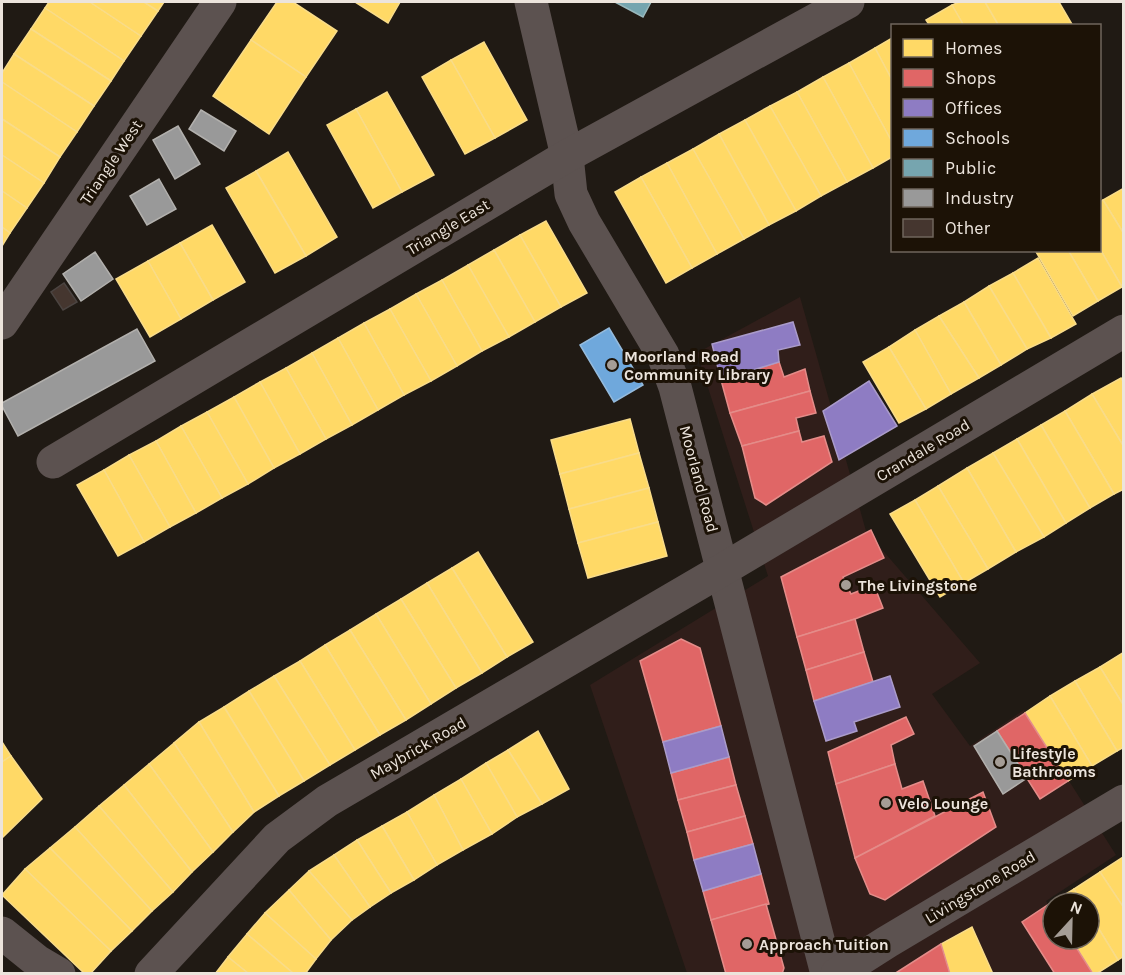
<svg xmlns="http://www.w3.org/2000/svg" width="1125" height="975" font-family="Karla,sans-serif">
	<style>
		.commercial { fill: #301e1a }
		.homes { fill: #ffd966; stroke: #f9dc89; stroke-width: 1.5 }
		.shops { fill: #e06666; stroke: #e48c89; stroke-width: 1.5 }
		.offices { fill: #8e7cc3; stroke: #aa9bca; stroke-width: 1.5 }
		.schools { fill: #6fa8dc; stroke: #94badc; stroke-width: 1.5 }
		.public { fill: #76a5af; stroke: #99b8bc; stroke-width: 1.5 }
		.industry { fill: #999; stroke: #b2b0ad; stroke-width: 1.5 }
		.building { fill: #45362f; stroke: #4b4441; stroke-width: 1.5 }
		.lines { fill: none; stroke-linecap: round; stroke-linejoin: round }
		.street { stroke: #5c5250; stroke-width: 33 }
		.poi-dot { fill: #a59d96; stroke: #1c1206; stroke-width: 2 }
		.labels { text-anchor: middle; dominant-baseline: central; stroke-width: 6; stroke-linejoin: round; paint-order: stroke }
		.street-label { font-size: 16px; fill: #ece4dc; stroke: #1c1206 }
		.poi-label { font-size: 16px; font-weight: bold; fill: #ece4dc; stroke: #1c1206; text-anchor: start }
	</style>
	<rect width="100%" height="100%" fill="#201a14"/>
	<!-- commercial -->
	<path class="commercial" d="M800,297L866,531L980,663L932,694L970,746L1024,710L1116,855L1046,901L1053,911V939L1093,973H687L590,685L768,576L697,353Z"/>
	<!-- homes -->
	<g class="homes">
		<path d="M49,2H90L141,36L124,61L45,8Z"/>
		<path d="M90,2H144L158,11L141,36Z"/>
		<path d="M144,2H164L158,11Z"/>
		<path d="M277,2H293L337,31L306,77L251,40Z"/>
		<path d="M355,2H400L388,23Z"/>
		<path d="M959,2H985L999,26H964L952,5Z"/>
		<path d="M985,2H1059L1073,26H999Z"/>
		<path d="M952,5L964,26H930L926,20Z"/>
		<path d="M45,8L124,61L111,81L31,29Z"/>
		<path d="M31,29L111,81L94,106L14,54Z"/>
		<path d="M892,38V80L875,48Z"/>
		<path d="M251,40L306,77L269,134L213,96Z"/>
		<path d="M484,42L527,120L495,138L451,60Z"/>
		<path d="M875,48L892,80V142L849,63Z"/>
		<path d="M14,54L94,106L77,132L2,82V73Z"/>
		<path d="M451,60L495,138L465,154L422,77Z"/>
		<path d="M849,63L892,142V157L873,168L823,77Z"/>
		<path d="M823,77L873,168L847,182L797,92Z"/>
		<path d="M2,82L77,132L60,157L2,119Z"/>
		<path d="M387,92L434,175L402,192L356,109Z"/>
		<path d="M797,92L847,182L821,196L770,106Z"/>
		<path d="M770,106L821,196L796,211L745,120Z"/>
		<path d="M356,109L402,192L373,208L327,125Z"/>
		<path d="M2,119L60,157L44,183L2,155Z"/>
		<path d="M745,120L796,211L769,225L719,134Z"/>
		<path d="M719,134L769,225L744,239L693,149Z"/>
		<path d="M693,149L744,239L717,254L667,163Z"/>
		<path d="M288,152L337,237L306,256L256,171Z"/>
		<path d="M2,155L44,183L27,208L2,191Z"/>
		<path d="M667,163L717,254L692,268L641,177Z"/>
		<path d="M256,171L306,256L275,273L226,188Z"/>
		<path d="M641,177L692,268L666,283L615,192Z"/>
		<path d="M1124,188V234L1103,200Z"/>
		<path d="M2,191L27,208L10,233L2,227Z"/>
		<path d="M1103,200L1124,234V286L1122,287L1100,249V202Z"/>
		<path d="M546,221L587,293L561,307L520,235Z"/>
		<path d="M212,225L245,282L213,300L180,243Z"/>
		<path d="M2,227L10,233L2,246Z"/>
		<path d="M520,235L561,307L535,322L494,250Z"/>
		<path d="M180,243L213,300L181,319L148,261Z"/>
		<path d="M1100,249L1122,287L1098,301L1068,250H1100Z"/>
		<path d="M494,250L535,322L509,337L468,265Z"/>
		<path d="M1035,250H1068L1098,301L1073,316Z"/>
		<path d="M1038,258L1076,324L1051,338L1013,273Z"/>
		<path d="M148,261L181,319L150,337L116,279Z"/>
		<path d="M468,265L509,337L482,351L442,280Z"/>
		<path d="M1013,273L1051,338L1027,349L989,286Z"/>
		<path d="M442,280L482,351L457,366L416,294Z"/>
		<path d="M989,286L1027,349L1001,365L964,302Z"/>
		<path d="M416,294L457,366L431,381L390,309Z"/>
		<path d="M964,302L1001,365L979,378L939,316Z"/>
		<path d="M390,309L431,381L404,395L364,323Z"/>
		<path d="M939,316L979,378L951,394L915,330Z"/>
		<path d="M364,323L404,395L378,410L338,338Z"/>
		<path d="M915,330L951,394L926,409L889,347Z"/>
		<path d="M338,338L378,410L352,425L312,353Z"/>
		<path d="M889,347L926,409L899,423L863,362Z"/>
		<path d="M312,353L352,425L326,439L286,368Z"/>
		<path d="M286,368L326,439L300,454L260,382Z"/>
		<path d="M1121,378L1124,383V447L1092,394Z"/>
		<path d="M260,382L300,454L274,468L234,397Z"/>
		<path d="M1092,394L1124,447V489L1114,494L1065,411Z"/>
		<path d="M234,397L274,468L248,484L207,412Z"/>
		<path d="M1065,411L1114,494L1090,508L1041,425Z"/>
		<path d="M207,412L248,484L222,498L181,426Z"/>
		<path d="M630,419L639,453L560,474L551,440Z"/>
		<path d="M1041,425L1090,508L1066,523L1017,439Z"/>
		<path d="M181,426L222,498L196,513L156,441Z"/>
		<path d="M1017,439L1066,523L1044,537L993,453Z"/>
		<path d="M156,441L196,513L170,527L129,455Z"/>
		<path d="M639,453L649,488L569,509L560,474Z"/>
		<path d="M993,453L1044,537L1016,552L967,468Z"/>
		<path d="M129,455L170,527L144,542L104,470Z"/>
		<path d="M967,468L1016,552L988,569L938,486Z"/>
		<path d="M104,470L144,542L118,556L77,485Z"/>
		<path d="M938,486L988,569L964,583L915,500Z"/>
		<path d="M649,488L658,522L578,543L569,509Z"/>
		<path d="M915,500L964,583L940,597L890,514Z"/>
		<path d="M658,522L667,556L588,578L578,543Z"/>
		<path d="M478,552L533,642L507,657L452,568Z"/>
		<path d="M452,568L507,657L482,673L427,583Z"/>
		<path d="M427,583L482,673L456,688L401,599Z"/>
		<path d="M401,599L456,688L431,704L376,614Z"/>
		<path d="M376,614L431,704L406,720L350,630Z"/>
		<path d="M350,630L406,720L380,735L325,645Z"/>
		<path d="M325,645L380,735L355,750L300,661Z"/>
		<path d="M1124,652V706L1100,667Z"/>
		<path d="M300,661L355,750L330,765L274,676Z"/>
		<path d="M1100,667L1124,706V747L1117,751L1075,681Z"/>
		<path d="M274,676L330,765L304,781L249,691Z"/>
		<path d="M1075,681L1117,751L1092,766L1050,696Z"/>
		<path d="M249,691L304,781L279,796L224,707Z"/>
		<path d="M1050,696L1092,766L1068,781L1025,713Z"/>
		<path d="M224,707L279,796L254,812L199,722Z"/>
		<path d="M199,722L254,812L233,832L174,743Z"/>
		<path d="M538,731L569,789L542,804L508,750Z"/>
		<path d="M2,742L11,756L2,762Z"/>
		<path d="M174,743L233,832L213,852L149,764Z"/>
		<path d="M508,750L542,804L517,817L486,763Z"/>
		<path d="M11,756L42,799L2,838V762Z"/>
		<path d="M486,763L517,817L492,834L461,779Z"/>
		<path d="M149,764L213,852L192,872L124,785Z"/>
		<path d="M461,779L492,834L463,850L434,795Z"/>
		<path d="M124,785L192,872L173,892L99,806Z"/>
		<path d="M434,795L463,850L437,865L407,812Z"/>
		<path d="M99,806L173,892L152,911L75,827Z"/>
		<path d="M407,812L437,865L414,880L382,826Z"/>
		<path d="M382,826L414,880L391,893L357,840Z"/>
		<path d="M75,827L152,911L132,931L50,848Z"/>
		<path d="M357,840L391,893L370,907L334,855Z"/>
		<path d="M50,848L132,931L111,951L25,869Z"/>
		<path d="M334,855L370,907L352,920L309,871Z"/>
		<path d="M1123,857L1124,859V908L1100,872Z"/>
		<path d="M25,869L111,951L90,974H85L2,895Z"/>
		<path d="M309,871L352,920L331,940L289,890Z"/>
		<path d="M1100,872L1124,908V956L1118,960L1089,913V903H1082L1074,889Z"/>
		<path d="M1074,889L1082,903H1053V911L1049,904Z"/>
		<path d="M289,890L331,940L316,959L265,913Z"/>
		<path d="M265,913L316,959L305,974H294L247,934Z"/>
		<path d="M1089,913L1118,960L1096,974H1093L1071,939H1089Z"/>
		<path d="M972,927L993,974H950L941,944Z"/>
		<path d="M247,934L294,974H249L228,957Z"/>
		<path d="M228,957L249,974H215Z"/>
	</g>
	<!-- shops -->
	<g class="shops">
		<path d="M779,362L784,377L805,369L810,391L730,413L721,380Z"/>
		<path d="M810,391L816,413L796,418L799,431L742,446L730,413Z"/>
		<path d="M799,431L802,442L824,436L832,462L766,505L755,498L742,446Z"/>
		<path d="M871,530L884,558L843,577L851,594L874,585L883,608L855,619L797,637L781,577Z"/>
		<path d="M855,619L864,652L806,670L797,637Z"/>
		<path d="M681,639L700,648L721,726L663,742L640,661Z"/>
		<path d="M864,652L873,682L814,701L806,670Z"/>
		<path d="M1025,713L1068,781L1040,799L997,731Z"/>
		<path d="M906,717L914,734L891,745L895,764L836,784L828,752Z"/>
		<path d="M729,757L736,785L678,800L671,773Z"/>
		<path d="M895,764L902,789L923,781L935,816L855,858L836,784Z"/>
		<path d="M736,785L745,816L687,832L678,800Z"/>
		<path d="M983,792L996,827L885,900L870,894L855,858Z"/>
		<path d="M745,816L753,844L694,860L687,832Z"/>
		<path d="M761,874L769,904L711,920L703,891Z"/>
		<path d="M766,904L784,968L782,974H726L711,920Z"/>
		<path d="M1049,904L1053,911V939H1071L1093,974H1055L1022,922Z"/>
		<path d="M941,944L950,974H894Z"/>
	</g>
	<!-- offices -->
	<g class="offices">
		<path d="M793,322L800,345L778,350L779,362L721,380L712,344Z"/>
		<path d="M869,381L897,426L839,460L823,411Z"/>
		<path d="M890,676L900,707L854,722L857,731L826,741L814,701Z"/>
		<path d="M721,726L729,757L671,773L663,742Z"/>
		<path d="M753,844L761,874L703,891L694,860Z"/>
	</g>
	<!-- schools -->
	<path class="schools" d="M609,328L643,385L614,402L580,345Z"/>
	<!-- public -->
	<path class="public" d="M615,2H651L643,17Z"/>
	<!-- industry -->
	<g class="industry">
		<path d="M201,110L236,131L224,151L189,129Z"/>
		<path d="M178,126L200,164L175,179L153,140Z"/>
		<path d="M159,179L176,209L147,225L130,196Z"/>
		<path d="M95,252L113,279L81,301L63,274Z"/>
		<path d="M137,329L155,361L18,436L2,406V403Z"/>
		<path d="M997,731L1027,778L1003,794L974,746Z"/>
	</g>
	<!-- building -->
	<path class="building" d="M64,283L77,302L63,310L51,292Z"/>
	<g class="lines">
		<!-- street -->
		<g class="street">
			<path d="M531,2L567,156L571,194L584,222L663,355L675,387L827,974"/>
			<path d="M2,323L220,2"/>
			<path d="M53,462L567,156L848,2"/>
			<path d="M2,933L37,961L59,974"/>
			<path d="M151,974L277,838L327,801L722,570L1124,331"/>
			<path d="M837,974L887,942L1124,801"/>
		</g>
	</g>
	<!-- markers -->
	<g class="poi-dot">
		<circle cx="612" cy="365" r="6"/>
		<circle cx="846" cy="585" r="6"/>
		<circle cx="1000" cy="762" r="6"/>
		<circle cx="886" cy="803" r="6"/>
		<circle cx="747" cy="944" r="6"/>
	</g>
	<g class="labels">
		<!-- street labels -->
		<g class="street-label">
			<text transform="translate(111 162) rotate(-56)">Triangle West</text>
			<text transform="translate(448 227) rotate(-31)">Triangle East</text>
			<text transform="translate(923 450) rotate(-31)">Crandale Road</text>
			<text transform="translate(699 479) rotate(75)">Moorland Road</text>
			<text transform="translate(418 748) rotate(-30)">Maybrick Road</text>
			<text transform="translate(980 887) rotate(-31)">Livingstone Road</text>
		</g>
		<!-- poi labels -->
		<g class="poi-label">
			<text x="624" y="356">Moorland Road<tspan x="624" dy="18">Community Library</tspan></text>
			<text x="858" y="585">The Livingstone</text>
			<text x="1012" y="753">Lifestyle<tspan x="1012" dy="18">Bathrooms</tspan></text>
			<text x="898" y="803">Velo Lounge</text>
			<text x="759" y="944">Approach Tuition</text>
		</g>
	</g>
	<!-- border -->
	<rect width="1125" height="975" fill="none" stroke="#ece4dc" stroke-width="6"/>
	<!-- legend -->
	<rect x="891" y="24" width="210" height="228" fill="#1c1206" stroke="#6f665c" stroke-width="1.5"/>
	<rect x="903" y="39" width="30" height="18" fill="#ffd966" stroke="#6f665c" stroke-width="1.5"/>
	<text x="945" y="54" font-size="18" fill="#ece4dc">Homes</text>
	<rect x="903" y="69" width="30" height="18" fill="#e06666" stroke="#6f665c" stroke-width="1.5"/>
	<text x="945" y="84" font-size="18" fill="#ece4dc">Shops</text>
	<rect x="903" y="99" width="30" height="18" fill="#8e7cc3" stroke="#6f665c" stroke-width="1.5"/>
	<text x="945" y="114" font-size="18" fill="#ece4dc">Offices</text>
	<rect x="903" y="129" width="30" height="18" fill="#6fa8dc" stroke="#6f665c" stroke-width="1.5"/>
	<text x="945" y="144" font-size="18" fill="#ece4dc">Schools</text>
	<rect x="903" y="159" width="30" height="18" fill="#76a5af" stroke="#6f665c" stroke-width="1.5"/>
	<text x="945" y="174" font-size="18" fill="#ece4dc">Public</text>
	<rect x="903" y="189" width="30" height="18" fill="#999999" stroke="#6f665c" stroke-width="1.5"/>
	<text x="945" y="204" font-size="18" fill="#ece4dc">Industry</text>
	<rect x="903" y="219" width="30" height="18" fill="#45362f" stroke="#6f665c" stroke-width="1.5"/>
	<text x="945" y="234" font-size="18" fill="#ece4dc">Other</text>
	<!-- north arrow -->
	<g transform="translate(1071 921) rotate(22)"><circle r="28" fill="#1c1206" stroke="#6f665c" stroke-width="1.5"/>
	<path d="M0-4.5L10 22L0 15L-10 22Z" fill="#a59d96"/>
	<text y="-9" font-size="16" font-weight="bold" text-anchor="middle" fill="#ece4dc">N</text>
	</g>
</svg>
